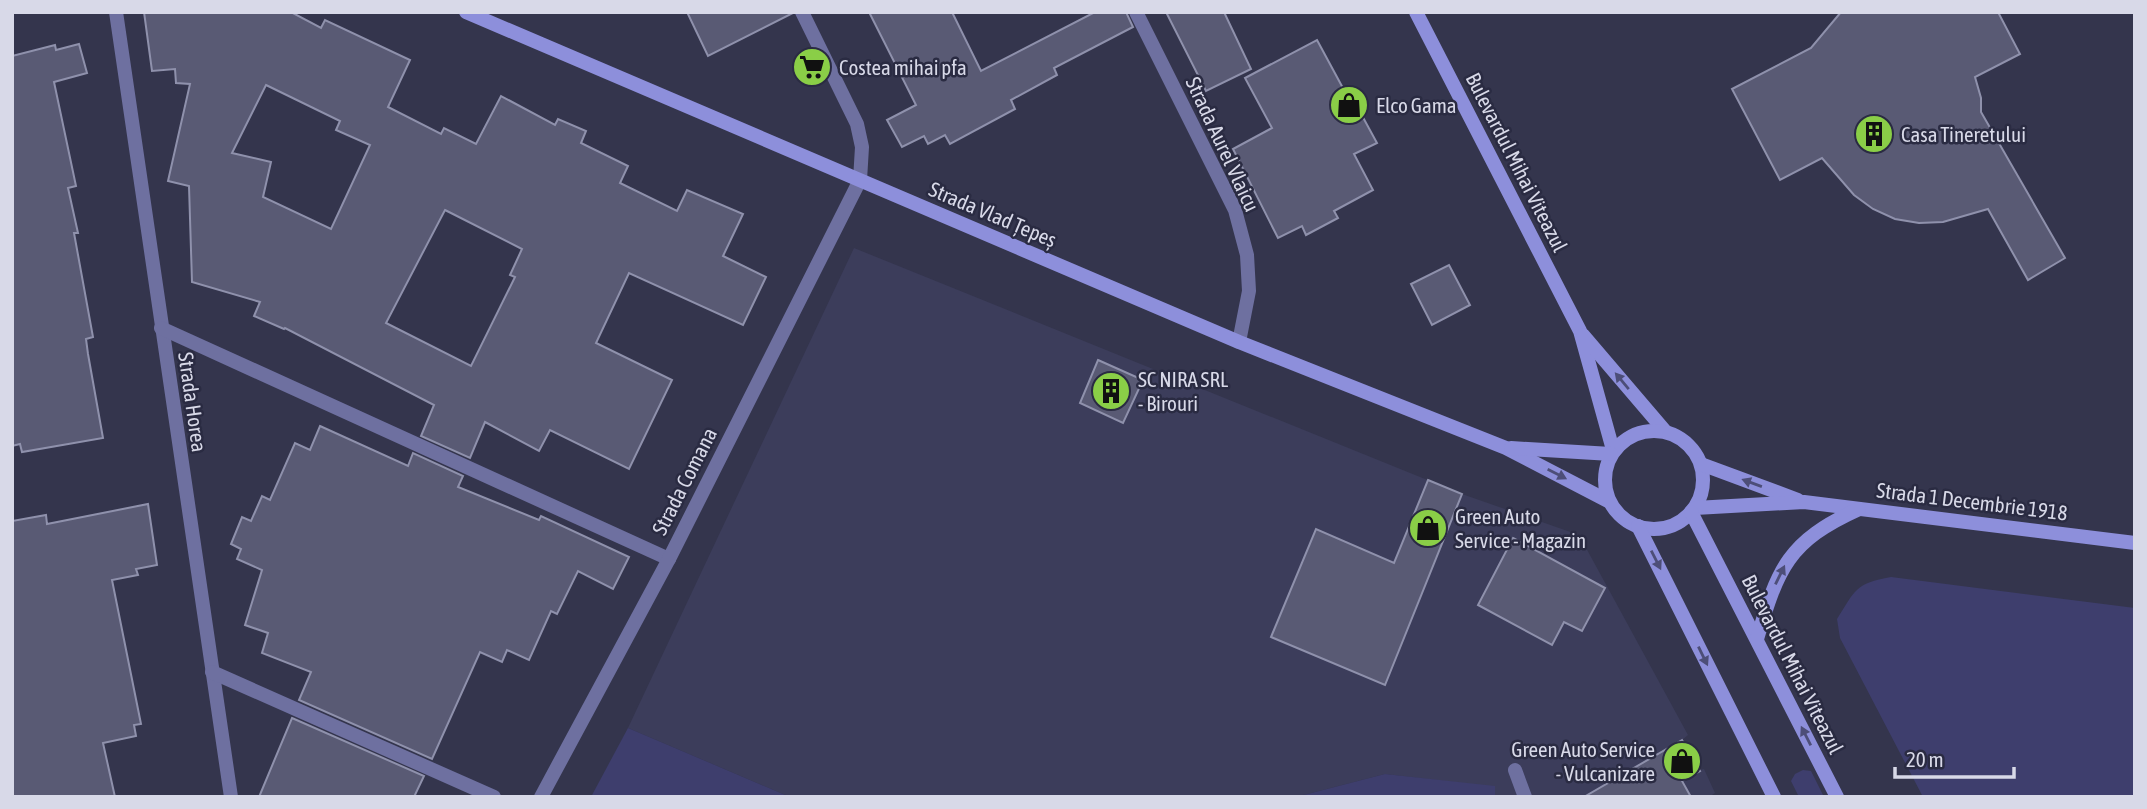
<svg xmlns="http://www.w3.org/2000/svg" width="2147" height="809" font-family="'Asap Condensed',sans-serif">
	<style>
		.built { fill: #3c3d5b }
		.green { fill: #3e3e6d }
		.building { fill: #595a74; stroke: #8f91ac; stroke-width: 2; fill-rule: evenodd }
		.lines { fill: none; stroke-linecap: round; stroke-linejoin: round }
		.service { stroke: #6e70a0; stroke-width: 14 }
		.minor { stroke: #6e70a0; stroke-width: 14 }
		.secondary { stroke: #8d8fdb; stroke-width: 14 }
		.oneway { fill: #4d4e78 }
		.labels { text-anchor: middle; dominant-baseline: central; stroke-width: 5; stroke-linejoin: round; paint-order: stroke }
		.poi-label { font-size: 21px; fill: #d8d9e8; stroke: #2a2b42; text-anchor: start }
		.street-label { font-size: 21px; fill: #d8d9e8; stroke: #2a2b42 }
	</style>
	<rect width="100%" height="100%" fill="#34354d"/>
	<!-- built -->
	<path class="built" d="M854,248L1462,494L1579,535L1688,735L1682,740L1700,770L1704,769L1715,793L1709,797H1495V787L1385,774L1296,797H790L628,728Z"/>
	<!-- green -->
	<g class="green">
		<path d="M1891,577L2135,608V797H1923L1840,638L1837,619C1855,591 1855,583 1891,577Z"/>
		<path d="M628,728L790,797H591Z"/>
		<path d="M1803,770L1811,771L1824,797H1799L1791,781L1795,774Z"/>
		<path d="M1385,774L1495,786V797H1296Z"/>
	</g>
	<!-- building -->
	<g class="building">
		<path d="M144,12H291L321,28L325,20L410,60L388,107L441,134L444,128L476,144L501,96L555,125L558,119L586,131L581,143L628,166L620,183L677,211L687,190L743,214L723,256L766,277L743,325L629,273L596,343L672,380L629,469L550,430L539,451L485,422L470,458L421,436L434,405L285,328L284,329L254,316L260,302L192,282L189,186L168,181L190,84L176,83L175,69L152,71ZM266,85L340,121L336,130L370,145L331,229L263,197L271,162L232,153ZM445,210L522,249L510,275L515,277L471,366L386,323Z"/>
		<path d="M687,12H792L793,13L708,56Z"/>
		<path d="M869,12H952L981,71L1095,12H1126L1133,27L1054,68L1057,75L1011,100L1015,109L950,144L945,135L928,144L924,136L902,147L887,120L916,105Z"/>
		<path d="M1166,12H1224L1251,69L1206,91Z"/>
		<path d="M1841,12H1998L2020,54L1975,77L1981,98V112L2065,258L2028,280L1988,209L1943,222L1919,223L1895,219L1873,209L1854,195L1822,158L1780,180L1732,89L1811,48Z"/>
		<path d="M1317,40L1344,90L1347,88L1377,143L1354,154L1373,190L1334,211L1338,218L1306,235L1302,226L1278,238L1233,149L1272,128L1245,78Z"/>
		<path d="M79,44L87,73L54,82L76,186L68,188L78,233H74L93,337L86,339L88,354L103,438L22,452L20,444L12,446V56L55,45L56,50Z"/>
		<path d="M1449,265L1470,305L1432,325L1411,284Z"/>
		<path d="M1098,360L1143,380L1123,423L1080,403Z"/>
		<path d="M320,426L408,466L413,453L463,476L458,487L539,520L541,516L629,557L613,589L578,571L557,614L551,611L529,660L507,650L502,662L480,652L432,759L299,700L311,672L262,653L268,633L245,625L262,570L237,559L241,549L231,544L242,517L251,521L262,496L270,500L295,443L310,450Z"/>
		<path d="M1428,480L1462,494L1385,685L1271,637L1316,529L1394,563Z"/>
		<path d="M148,504L157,565L136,569L138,575L112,580L141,724L134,725L136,736L103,743L115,797H12V521L46,515L47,524Z"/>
		<path d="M1513,538L1605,588L1582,631L1564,622L1552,645L1478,605Z"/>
		<path d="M292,718L424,776L414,797H259Z"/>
		<path d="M1682,740L1700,771L1682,781L1691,797H1584Z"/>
	</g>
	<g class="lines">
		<!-- service -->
		<path class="service" d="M1515,770L1525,797"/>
		<!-- minor -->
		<g class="minor">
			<path d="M116,12L231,797"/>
			<path d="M1136,12L1235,210L1247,255L1249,291L1239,342"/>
			<path d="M161,328L669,559"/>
			<path d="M212,672L494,797"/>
			<path d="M541,797L669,559L860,180L862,147L857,124L802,12"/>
		</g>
		<!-- secondary -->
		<g class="secondary">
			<path d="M466,12L1239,342L1506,448L1608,501"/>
			<path d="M1416,12L1580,331L1613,450"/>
			<path d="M1583,335L1665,431"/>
			<circle cx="1654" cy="480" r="49"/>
			<path d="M1511,448L1611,454"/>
			<path d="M1701,464L1798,500"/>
			<path d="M1695,508L1804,502L2135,543"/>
			<path d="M1691,512L1837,797"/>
			<path d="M1638,526L1774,797"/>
			<path d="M1757,639C1778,568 1788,541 1859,509"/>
		</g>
	</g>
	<!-- one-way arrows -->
	<defs><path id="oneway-solid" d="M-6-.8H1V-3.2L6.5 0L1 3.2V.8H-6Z" transform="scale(1.75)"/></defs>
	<g class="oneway">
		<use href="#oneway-solid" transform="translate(1622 381) rotate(-130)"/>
		<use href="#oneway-solid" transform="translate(1557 474) rotate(27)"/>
		<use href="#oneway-solid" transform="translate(1752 483) rotate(-160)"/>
		<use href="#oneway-solid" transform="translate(1656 560) rotate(63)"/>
		<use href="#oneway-solid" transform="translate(1780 575) rotate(-64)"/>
		<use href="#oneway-solid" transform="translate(1703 656) rotate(64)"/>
		<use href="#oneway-solid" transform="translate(1806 736) rotate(-117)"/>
	</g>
	<!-- icons -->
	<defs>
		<symbol id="supermarket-disc" viewBox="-11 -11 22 22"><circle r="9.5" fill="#8ace47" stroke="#2a2b42"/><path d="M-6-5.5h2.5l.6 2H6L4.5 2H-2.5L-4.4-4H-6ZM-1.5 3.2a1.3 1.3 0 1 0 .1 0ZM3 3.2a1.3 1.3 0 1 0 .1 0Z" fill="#111"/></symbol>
		<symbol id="shop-disc" viewBox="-11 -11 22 22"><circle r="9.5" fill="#8ace47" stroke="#2a2b42"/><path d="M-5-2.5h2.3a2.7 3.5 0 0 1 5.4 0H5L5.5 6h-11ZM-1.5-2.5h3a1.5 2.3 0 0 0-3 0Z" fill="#111"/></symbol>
		<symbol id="building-disc" viewBox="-11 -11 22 22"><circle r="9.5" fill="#8ace47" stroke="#2a2b42"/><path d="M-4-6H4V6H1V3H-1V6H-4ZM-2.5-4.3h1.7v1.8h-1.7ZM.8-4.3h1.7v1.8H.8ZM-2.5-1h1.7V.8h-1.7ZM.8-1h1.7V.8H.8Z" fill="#111"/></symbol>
	</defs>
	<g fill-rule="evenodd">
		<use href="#supermarket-disc" x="790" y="45" width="44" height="44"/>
		<use href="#shop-disc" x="1327" y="83" width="44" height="44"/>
		<use href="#building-disc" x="1852" y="112" width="44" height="44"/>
		<use href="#building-disc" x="1089" y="369" width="44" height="44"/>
		<use href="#shop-disc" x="1406" y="506" width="44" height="44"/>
		<use href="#shop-disc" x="1660" y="739" width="44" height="44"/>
	</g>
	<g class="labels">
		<!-- poi labels -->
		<g class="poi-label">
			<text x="839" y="67">Costea mihai pfa</text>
			<text x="1376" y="105">Elco Gama</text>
			<text x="1901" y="134">Casa Tineretului</text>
			<text x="1138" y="379">SC NIRA SRL<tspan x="1138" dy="24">- Birouri</tspan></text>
			<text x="1455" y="516">Green Auto<tspan x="1455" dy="24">Service - Magazin</tspan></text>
			<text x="1655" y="749" text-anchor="end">Green Auto Service<tspan x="1655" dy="24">- Vulcanizare</tspan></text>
		</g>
		<!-- street labels -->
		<g class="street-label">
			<text transform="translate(1223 144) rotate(65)">Strada Aurel Vlaicu</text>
			<text transform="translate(1517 162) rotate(63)">Bulevardul Mihai Viteazul</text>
			<text transform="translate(993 214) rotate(23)">Strada Vlad Țepeș</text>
			<text transform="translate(193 402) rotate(82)">Strada Horea</text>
			<text transform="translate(684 481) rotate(-63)">Strada Comana</text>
			<text transform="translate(1972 501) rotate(7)">Strada 1 Decembrie 1918</text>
			<text transform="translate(1793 664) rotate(63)">Bulevardul Mihai Viteazul</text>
		</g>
	</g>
	<!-- border -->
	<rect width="2147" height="809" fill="none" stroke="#d8d9e8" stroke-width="28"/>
	<!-- scale -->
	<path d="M1895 767v10h119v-10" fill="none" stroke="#d8d9e8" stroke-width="3.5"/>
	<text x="1906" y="767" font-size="21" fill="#d8d9e8" stroke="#2a2b42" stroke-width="5" paint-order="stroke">20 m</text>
</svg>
